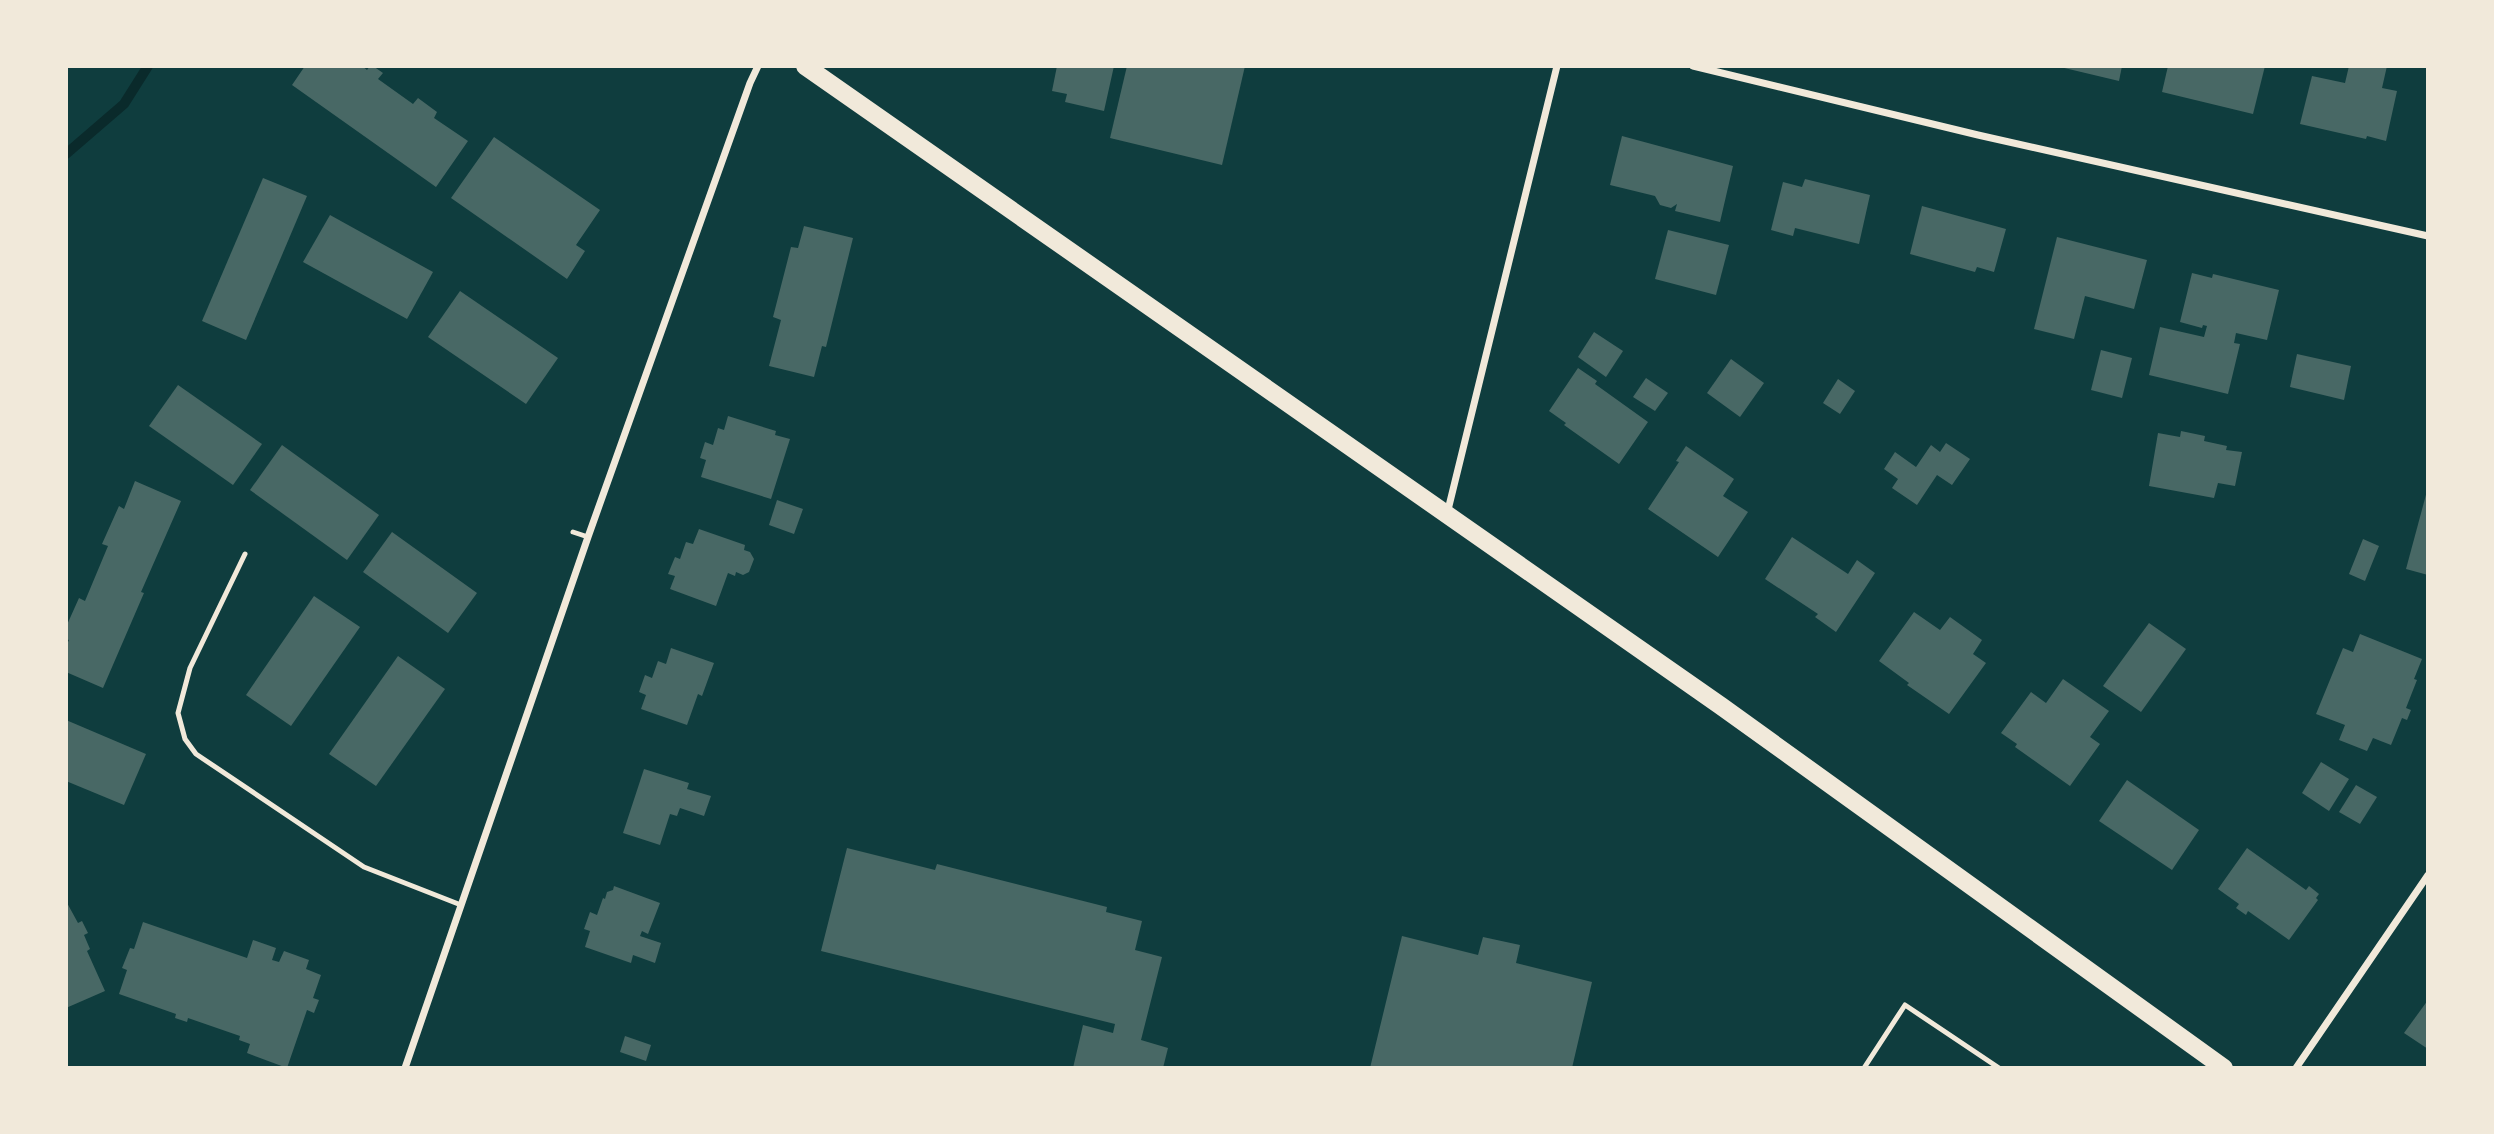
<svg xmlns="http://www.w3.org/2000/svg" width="2494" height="1134" font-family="Commissioner,sans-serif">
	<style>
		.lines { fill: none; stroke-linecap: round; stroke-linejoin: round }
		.stream { stroke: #0a2a2b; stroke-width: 10 }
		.building { fill: #486865 }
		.service { stroke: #f1e9da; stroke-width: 5 }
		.minor { stroke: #f1e9da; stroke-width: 7 }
		.primary { stroke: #f1e9da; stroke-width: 18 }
	</style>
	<rect width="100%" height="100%" fill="#0f3d3e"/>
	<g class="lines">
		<!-- stream -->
		<path class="stream" d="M66,154L124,104L148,66"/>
	</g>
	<!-- building -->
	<g class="building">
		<path d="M305,66H362L367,70L370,66H373L383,73L378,79L413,104L418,98L437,112L434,118L468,141L436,187L292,85Z"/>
		<path d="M1057,66H1114L1104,111L1065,102L1067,94L1052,91Z"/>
		<path d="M1127,66H1245L1222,165L1110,138Z"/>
		<path d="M2056,66H2122L2119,81Z"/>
		<path d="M2168,66H2265L2253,114L2162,92Z"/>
		<path d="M2349,66H2387L2382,88L2397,91L2386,141L2367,136L2366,139L2300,124L2312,76L2345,83Z"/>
		<path d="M1622,136L1733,166L1720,222L1675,211L1677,204L1671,208L1660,205L1655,196L1610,185Z"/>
		<path d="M494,137L600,210L576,245L585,251L567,279L451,198Z"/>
		<path d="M263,178L307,196L246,340L202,321Z"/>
		<path d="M1805,179L1870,195L1859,244L1795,228L1793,236L1771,230L1783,182L1802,187Z"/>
		<path d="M1922,206L2006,229L1994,272L1977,267L1975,272L1910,254Z"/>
		<path d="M330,215L433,272L407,319L303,262Z"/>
		<path d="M804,226L853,238L826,347L822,346L814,377L769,366L781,320L773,317L791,247L798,248Z"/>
		<path d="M1668,230L1729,245L1716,295L1655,279Z"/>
		<path d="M2057,237L2147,260L2134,309L2085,296L2074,339L2034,329Z"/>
		<path d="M2192,273L2212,278L2213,274L2279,290L2267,340L2236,333L2234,343L2240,344L2228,394L2149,375L2160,327L2204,337L2207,326L2203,325L2202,328L2180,322Z"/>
		<path d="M460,291L558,358L526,404L428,337Z"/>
		<path d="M1594,332L1623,351L1606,377L1578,357Z"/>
		<path d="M2101,350L2132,358L2122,398L2091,390Z"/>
		<path d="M2297,354L2351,366L2344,400L2290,387Z"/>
		<path d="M1731,359L1764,383L1740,417L1707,393Z"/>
		<path d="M1578,368L1597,381L1595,384L1648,422L1619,464L1564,425L1566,423L1549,411Z"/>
		<path d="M1646,378L1668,393L1655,411L1633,397Z"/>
		<path d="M1838,379L1855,391L1840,414L1823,403Z"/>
		<path d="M178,385L262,444L233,485L149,426Z"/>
		<path d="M728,416L776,431L775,435L790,439L771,499L701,477L706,460L700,458L705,442L713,445L718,428L724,430Z"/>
		<path d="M2181,431L2205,436L2204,441L2227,446L2226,450L2242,452L2235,486L2218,483L2214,498L2149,486L2158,433L2180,437Z"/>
		<path d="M1946,443L1970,459L1952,485L1937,475L1917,505L1892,488L1898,479L1884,469L1895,452L1916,467L1931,445L1940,452Z"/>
		<path d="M282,445L379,515L347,560L250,490Z"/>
		<path d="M1686,446L1734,479L1723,496L1748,512L1718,557L1648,509L1679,462L1676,461Z"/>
		<path d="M135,481L181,501L141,592L144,593L103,688L66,672V646L69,640L66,639V627L79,598L85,601L108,546L102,544L119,506L124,509Z"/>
		<path d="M2427,491H2428V575L2406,569Z"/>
		<path d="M777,500L803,509L794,534L769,525Z"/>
		<path d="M699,529L745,545L744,550L750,552L754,559L749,572L743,575L736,572L735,576L728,573L716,606L670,589L675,576L668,574L675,557L680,559L686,542L693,544Z"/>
		<path d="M392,532L477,593L448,633L363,572Z"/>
		<path d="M1792,537L1848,574L1857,560L1875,573L1836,632L1815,617L1818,614L1765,579Z"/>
		<path d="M2363,539L2379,546L2365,581L2349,574Z"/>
		<path d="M314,596L360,627L291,726L246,695Z"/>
		<path d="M1914,612L1940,630L1950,617L1982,640L1973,654L1986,663L1949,714L1907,685L1909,683L1879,661Z"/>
		<path d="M2149,623L2186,649L2141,712L2103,686Z"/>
		<path d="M2360,634L2422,659L2414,679L2417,680L2406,708L2411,710L2407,720L2402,718L2391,745L2373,738L2367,751L2339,740L2345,725L2316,714L2343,648L2353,652Z"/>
		<path d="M671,648L714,663L702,696L698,694L687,725L641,709L646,695L639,692L645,675L652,678L658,661L666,664Z"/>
		<path d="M398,656L445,689L376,786L329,754Z"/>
		<path d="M2063,679L2109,711L2090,737L2100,744L2070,786L2015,747L2017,744L2001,733L2031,692L2046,703Z"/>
		<path d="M66,720L146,754L124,805L66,781Z"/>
		<path d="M2321,762L2349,779L2329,811L2302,793Z"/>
		<path d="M644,769L689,783L687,789L711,796L704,816L680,808L677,816L670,814L660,845L623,833Z"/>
		<path d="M2127,780L2199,830L2172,870L2099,821Z"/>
		<path d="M2356,785L2377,797L2360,824L2339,812Z"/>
		<path d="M847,848L935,870L937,864L1107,907L1106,912L1142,921L1135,950L1162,957L1141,1040L1168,1048L1163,1068H1073L1083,1025L1113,1033L1115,1024L821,951Z"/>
		<path d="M2247,848L2306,890L2309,886L2319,894L2316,898L2318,900L2289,940L2248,911L2246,915L2236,908L2239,904L2218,889Z"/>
		<path d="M614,886L660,903L648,934L642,931L640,936L661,943L655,963L633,955L631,963L585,947L590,931L584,929L590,912L597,915L603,898L605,899L607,892L613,890Z"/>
		<path d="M66,901L78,923L82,921L88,933L84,935L90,949L87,951L105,991L66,1008Z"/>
		<path d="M143,922L247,958L253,940L276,948L272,960L279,962L284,951L309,960L306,969L321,975L313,998L319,1000L314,1013L307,1010L287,1068L247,1053L250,1044L239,1040L240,1036L188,1018L187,1022L175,1018L176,1014L119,994L127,970L122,968L130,948L134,949Z"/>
		<path d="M1402,936L1478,955L1483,937L1520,945L1516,963L1592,982L1572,1068H1370Z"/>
		<path d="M2428,1000V1049L2404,1033Z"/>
		<path d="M625,1036L651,1045L646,1061L620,1052Z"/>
	</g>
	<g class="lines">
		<!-- service -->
		<g class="service">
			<path d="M573,532L588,537"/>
			<path d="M245,554L190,668L178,713L185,739L196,754L364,867L461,905"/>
			<path d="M1864,1068L1905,1005L1999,1068"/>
		</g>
		<!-- minor -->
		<g class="minor">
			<path d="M1693,66L1978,135L2428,236"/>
			<path d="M1447,514L1557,66"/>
			<path d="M405,1068L588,537L750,83L758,66"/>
			<path d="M2296,1068L2428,875"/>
		</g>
		<!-- primary -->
		<path class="primary" d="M805,66L1721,706L2224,1068"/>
	</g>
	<!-- border -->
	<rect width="2494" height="1134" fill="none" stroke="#f1e9da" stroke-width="136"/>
</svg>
